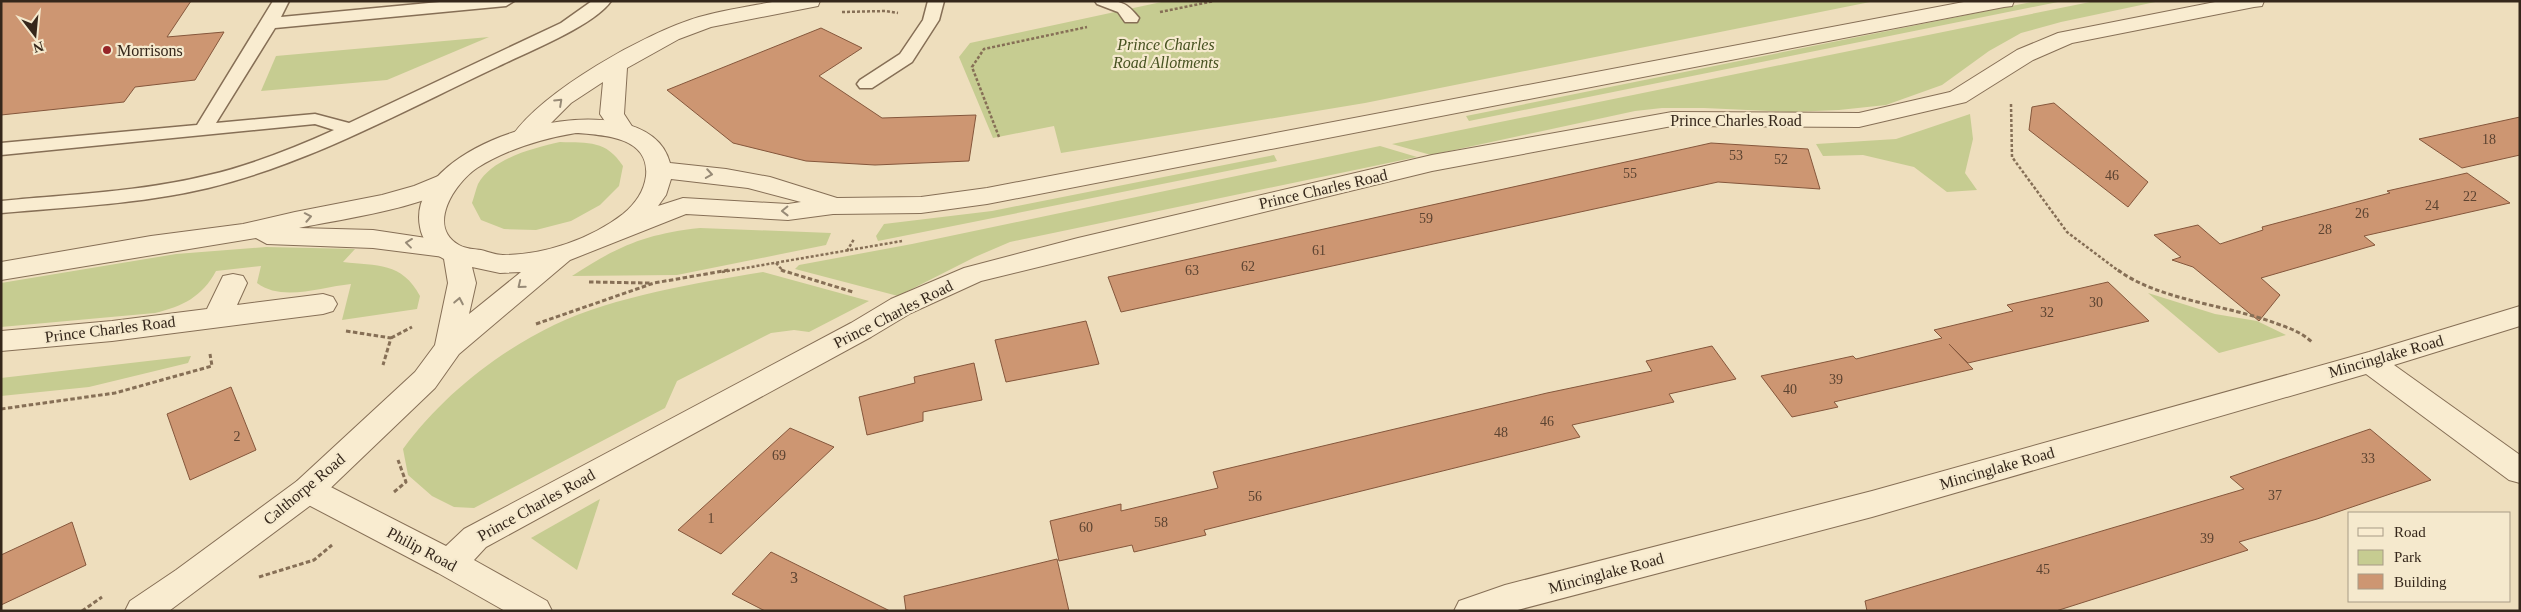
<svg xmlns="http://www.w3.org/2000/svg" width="2521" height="612" font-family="'Times New Roman',serif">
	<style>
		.green { fill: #c6cc91 }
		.building { fill: #cd9672; stroke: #85573c }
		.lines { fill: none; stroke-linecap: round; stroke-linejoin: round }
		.service-casing { stroke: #866f56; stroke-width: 3 }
		.minor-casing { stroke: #866f56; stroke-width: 2 }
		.tertiary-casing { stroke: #866f56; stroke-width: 2 }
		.path-far1 { stroke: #866f56; stroke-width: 2.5; stroke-dasharray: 3 2; stroke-linecap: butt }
		.path { stroke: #866f56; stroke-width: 3; stroke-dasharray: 4.5 2.5; stroke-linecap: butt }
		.service { fill: #f9ecd0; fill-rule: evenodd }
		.minor { fill: #f9ecd0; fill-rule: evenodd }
		.tertiary { fill: #f9ecd0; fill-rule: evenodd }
		.oneway { stroke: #978a76 }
		.poi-dot { fill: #962528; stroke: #f5e9cd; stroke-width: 2 }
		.labels { text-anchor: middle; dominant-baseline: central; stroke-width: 4.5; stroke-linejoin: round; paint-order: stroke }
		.number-label { font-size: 14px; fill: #5b4331 }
		.park-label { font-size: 16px; font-style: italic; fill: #475221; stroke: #f5e9cd }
		.poi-label { font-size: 16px; fill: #35271b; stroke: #f5e9cd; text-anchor: start }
		.street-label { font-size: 16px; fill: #35271b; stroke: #f5e9cd }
		.near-number-label { font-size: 16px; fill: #5b4331 }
	</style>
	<rect width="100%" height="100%" fill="#eedebd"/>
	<!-- green -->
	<g class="green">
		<path d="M1166,1H1875L1365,103L1061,153L1054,126L993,138L959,57L970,43Z"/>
		<path d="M2036,1H2063L1469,121L1466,116Z"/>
		<path d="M2095,1H2160L2061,22L2021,33L1989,51L1942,85L1886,105L1839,110L1792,112L1704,108H1662L1635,111L1431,155L1392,144Z"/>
		<path d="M489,37L387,80L261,91L276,56Z"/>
		<path d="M1970,114L1973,139L1965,173L1977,190L1947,192L1914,167L1863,155L1823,156L1816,144L1896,139Z"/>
		<path d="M560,142C589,143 606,140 623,166L619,186L600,205L571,221L536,230L504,229L481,220L472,203C474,197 476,189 478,184C492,158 534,148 560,142Z"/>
		<path d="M1380,146L1417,157L1010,242L975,257L898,296L795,269L799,265L912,244Z"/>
		<path d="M1274,155L1277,161L878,241L876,236L884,224L992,211Z"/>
		<path d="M700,228L831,233L826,245L677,275L572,276C618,246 645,234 700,228Z"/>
		<path d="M266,247L355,249L343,262C377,266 402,262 420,296L417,309L342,320L351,284C321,287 282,302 257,283L261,266L216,271C202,297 183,306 155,313L1,327V283L176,254Z"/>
		<path d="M763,272L869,301L809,332L794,330L771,333L677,381L665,408L474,508L454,507L432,496L408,475L403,449C441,397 496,353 554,325C615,296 697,283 763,272Z"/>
		<path d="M2148,293L2215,314L2257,321L2286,335L2219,353Z"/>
		<path d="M191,356L188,363L89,387L1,396V378Z"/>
		<path d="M600,499L577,570L531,538Z"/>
	</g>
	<!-- building -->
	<g class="building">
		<path d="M1,1H191L167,37L224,32L195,80L135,87L124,102L1,115Z"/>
		<path d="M821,28L862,48L819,76L882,118L976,115L969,161L875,165L806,161L733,143L667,90Z"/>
		<path d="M2054,103L2148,182L2128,207L2029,130L2032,107Z"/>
		<path d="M2520,117V155L2462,168L2419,139Z"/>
		<path d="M1711,143L1808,149L1820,189L1718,182L1121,312L1108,277Z"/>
		<path d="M2467,173L2510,203L2364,236L2375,245L2261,278L2280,295L2259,321L2193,267L2172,260L2181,257L2154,235L2198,225L2220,244L2263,230L2262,227L2390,193L2387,191Z"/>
		<path d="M2108,282L2149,321L1968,363L1949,344L1973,369L1834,402L1838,407L1792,417L1761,376L1853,356L1856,359L1942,338L1934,330L2013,311L2007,305Z"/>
		<path d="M1086,321L1099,364L1006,382L995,340Z"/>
		<path d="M1712,346L1736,379L1669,394L1674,402L1572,425L1580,437L1204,530L1206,535L1134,552L1132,545L1059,561L1050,521L1121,504V511L1218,488L1213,472L1547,393L1652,371L1646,361Z"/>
		<path d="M974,363L982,400L923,412V421L867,435L859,397L915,383L914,377Z"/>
		<path d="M231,387L256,450L190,480L167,414Z"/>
		<path d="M790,428L834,447L721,554L678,530Z"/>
		<path d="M2370,429L2431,480L2317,519L2239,542L2248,550L2056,611H1867L1865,601L2244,489L2230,477Z"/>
		<path d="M72,522L86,565L1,605V555Z"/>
		<path d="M771,552L890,611H765L732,594Z"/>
		<path d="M1057,559L1069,611H906L904,596Z"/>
	</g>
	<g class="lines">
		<defs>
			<g id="service">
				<path d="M273,1H289L281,17L450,1H514L506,6L275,28L216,123L315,114L349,123L561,23L592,1H611C594,26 525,53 497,67C403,111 310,163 208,188C140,204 70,207 1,213V201C71,194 141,192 209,175C252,165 294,148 334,130L315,124L1,155V143L197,125Z"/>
				<path d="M928,1H944L939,20L912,62L872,88H860L857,84L860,80L900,54L923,20Z"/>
				<path d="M1095,1C1119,1 1125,0 1139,18L1137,22H1125L1118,12L1097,4Z"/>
			</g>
			<g id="minor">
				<path d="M777,1H820L818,6L711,27L679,39L627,68L624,114L635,131L631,136L623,138L615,136L600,114L603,82L571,103L533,141L524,143L515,141L512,136C544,90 645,33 699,17C724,10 751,6 777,1Z"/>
				<path d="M2220,1H2264L2262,6L2254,7L2072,43L2033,60L1966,102L1859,127L1672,126L1432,171L981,281L911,313L871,337L486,547L474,560L547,601L552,611H505L438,573L297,499L292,490L297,481L308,478L319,481L446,546L464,529L851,323L891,299L964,268L1078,238L1432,155L1672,112L1859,113L1950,92L2017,50L2058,33Z"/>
				<path d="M448,172L457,174L460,180C444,205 331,221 299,228L373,230L453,242L457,248L453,254L444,257L373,248L267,244L256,238L1,280V262L151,236L243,224L295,212L382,195L414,186Z"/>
				<path d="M233,274L243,276L247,283L237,305L323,294L333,297L337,304L333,311L323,314L112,341L1,351V331L112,321L207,309L223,276Z"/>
				<path d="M2520,306V326L2394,365L2520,455V483L2509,480L2366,374L1872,517L1514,611H1454L1459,601L1505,585L1872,491L2369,352Z"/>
			</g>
			<path id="tertiary" d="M1969,1H2014L2012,6L2004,7L987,204L921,213L833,214L788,220L686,214L570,260L459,354L435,388L319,499L169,611H125L130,601L176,570L297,481L415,372L435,345L448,283L444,259C432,253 422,240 420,227C402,137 647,73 670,163L726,169L770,177L837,198L921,197L987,188ZM576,133C604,135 650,137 646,176C644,192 635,204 623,214C591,239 544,255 503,255C496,255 489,252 481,250C474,249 466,249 459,245C426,226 455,183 477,168C507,149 541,139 576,133ZM671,179L748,188L801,202L788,204L683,198L658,206L666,195ZM472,267L500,273L521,272L469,314L476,283Z"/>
		</defs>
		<!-- service casing -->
		<use href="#service" class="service-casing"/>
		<!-- minor casing -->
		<use href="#minor" class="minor-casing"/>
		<!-- tertiary casing -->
		<use href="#tertiary" class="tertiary-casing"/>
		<!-- path-far1 -->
		<g class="path-far1">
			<path d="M842,12L886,11L898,13"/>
			<path d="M1160,12L1214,1"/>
			<path d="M2011,104L2012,157L2067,232L2120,272"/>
			<path d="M999,137L972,67L984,49L1087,27"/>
			<path d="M847,251L854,239"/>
			<path d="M776,263L784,272"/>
			<path d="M722,272L902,241"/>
		</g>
		<!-- path -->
		<g class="path">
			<path d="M781,270L853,292"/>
			<path d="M2118,270C2158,300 2227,305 2275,323C2289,328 2301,332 2312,342"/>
			<path d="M589,282L650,283"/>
			<path d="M536,324L654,283L729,270"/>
			<path d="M346,331L391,338L383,365"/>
			<path d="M391,338L412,327"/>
			<path d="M1,409L115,393L212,366L210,354"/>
			<path d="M394,492L406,482L398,460"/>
			<path d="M259,577L314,560L332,545"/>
			<path d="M82,611L102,597"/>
		</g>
		<!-- service -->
		<use href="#service" class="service"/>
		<!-- minor -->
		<use href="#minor" class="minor"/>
		<!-- tertiary -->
		<use href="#tertiary" class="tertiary"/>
	</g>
	<!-- one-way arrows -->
	<defs><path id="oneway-chevron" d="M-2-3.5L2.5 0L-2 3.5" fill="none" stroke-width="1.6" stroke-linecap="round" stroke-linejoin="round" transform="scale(1.25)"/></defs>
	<g class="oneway">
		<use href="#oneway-chevron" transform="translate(559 102) rotate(-43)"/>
		<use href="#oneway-chevron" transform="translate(709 174) rotate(9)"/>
		<use href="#oneway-chevron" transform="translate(785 211) rotate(179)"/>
		<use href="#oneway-chevron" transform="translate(308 217) rotate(-11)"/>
		<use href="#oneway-chevron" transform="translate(409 243) rotate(-173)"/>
		<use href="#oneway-chevron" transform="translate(521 285) rotate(141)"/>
		<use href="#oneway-chevron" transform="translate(459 301) rotate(-79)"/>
	</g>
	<!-- markers -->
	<circle class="poi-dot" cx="107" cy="50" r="5"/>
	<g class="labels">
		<!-- number labels -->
		<g class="number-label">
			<text x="2489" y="139">18</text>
			<text x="1736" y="155">53</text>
			<text x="1781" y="159">52</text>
			<text x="1630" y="173">55</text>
			<text x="2112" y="175">46</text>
			<text x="2470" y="196">22</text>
			<text x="2432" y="205">24</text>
			<text x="2362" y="213">26</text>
			<text x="1426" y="218">59</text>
			<text x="2325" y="229">28</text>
			<text x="1319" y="250">61</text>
			<text x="1248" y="266">62</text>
			<text x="1192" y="270">63</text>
			<text x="2096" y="302">30</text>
			<text x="2047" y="312">32</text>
			<text x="1836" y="379">39</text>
			<text x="1790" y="389">40</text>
			<text x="1547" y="421">46</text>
			<text x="1501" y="432">48</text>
			<text x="237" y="436">2</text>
			<text x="779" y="455">69</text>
			<text x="2368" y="458">33</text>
			<text x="2275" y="495">37</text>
			<text x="1255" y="496">56</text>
			<text x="711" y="518">1</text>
			<text x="1161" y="522">58</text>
			<text x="1086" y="527">60</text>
			<text x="2207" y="538">39</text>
			<text x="2043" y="569">45</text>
		</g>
		<!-- park labels -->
		<g class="park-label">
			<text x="1166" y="44">Prince Charles<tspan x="1166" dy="18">Road Allotments</tspan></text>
		</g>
		<!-- poi labels -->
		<g class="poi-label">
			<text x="117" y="50">Morrisons</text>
		</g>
		<!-- street labels -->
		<g class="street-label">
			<text x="1736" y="120">Prince Charles Road</text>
			<text transform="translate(1323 189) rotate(-13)">Prince Charles Road</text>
			<text transform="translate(893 314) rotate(-27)">Prince Charles Road</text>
			<text transform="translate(110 329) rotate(-7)">Prince Charles Road</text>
			<text transform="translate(2386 356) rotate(-16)">Mincinglake Road</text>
			<text transform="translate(1997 468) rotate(-16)">Mincinglake Road</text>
			<text transform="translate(304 489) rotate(-40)">Calthorpe Road</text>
			<text transform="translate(536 505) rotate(-29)">Prince Charles Road</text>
			<text transform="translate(422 549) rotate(28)">Philip Road</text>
			<text transform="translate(1606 573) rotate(-15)">Mincinglake Road</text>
		</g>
		<!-- near-number labels -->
		<g class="near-number-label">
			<text x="794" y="577">3</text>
		</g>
	</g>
	<!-- border -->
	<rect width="2521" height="612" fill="none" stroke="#35271b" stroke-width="5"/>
	<!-- legend -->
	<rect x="2348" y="512" width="162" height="90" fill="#f5e9cd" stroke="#a89b86"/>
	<rect x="2358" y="528" width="25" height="8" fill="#f9ecd0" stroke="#a89b86"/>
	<text x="2394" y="537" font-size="15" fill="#35271b">Road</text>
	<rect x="2358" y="550" width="25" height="15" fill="#c6cc91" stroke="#a89b86"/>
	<text x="2394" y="562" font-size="15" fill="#35271b">Park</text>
	<rect x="2358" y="574" width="25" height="15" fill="#cd9672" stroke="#a89b86"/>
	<text x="2394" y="587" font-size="15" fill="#35271b">Building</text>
	<!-- north arrow -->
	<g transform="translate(35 35) rotate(164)" stroke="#f5e9cd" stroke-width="4" paint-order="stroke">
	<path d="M0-4L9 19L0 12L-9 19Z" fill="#35271b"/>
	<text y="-8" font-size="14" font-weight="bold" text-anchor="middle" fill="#35271b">N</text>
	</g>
</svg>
